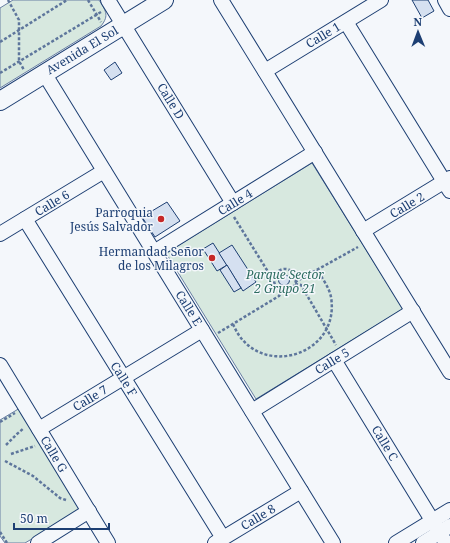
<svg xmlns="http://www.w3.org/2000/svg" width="450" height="543" font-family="'Noto Serif',serif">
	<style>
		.green { fill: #d7e8df; stroke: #687fa3 }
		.building { fill: #d5e0f0; stroke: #1d3f73 }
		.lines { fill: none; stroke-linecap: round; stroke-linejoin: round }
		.minor-casing { stroke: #1d3f73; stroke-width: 16 }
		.major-casing { stroke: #1d3f73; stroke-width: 20 }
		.path { stroke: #5e769c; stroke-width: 2.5; stroke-dasharray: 3 2; stroke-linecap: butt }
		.minor { stroke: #f4f7fb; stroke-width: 14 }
		.major { stroke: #f4f7fb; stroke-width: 18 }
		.poi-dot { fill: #c62828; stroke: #f4f7fb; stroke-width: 1.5 }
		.labels { text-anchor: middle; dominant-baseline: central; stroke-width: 3; stroke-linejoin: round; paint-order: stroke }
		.street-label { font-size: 12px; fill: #1d3f73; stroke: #f4f7fb }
		.poi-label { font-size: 12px; fill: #1d3f73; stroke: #f4f7fb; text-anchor: end }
		.park-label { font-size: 12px; font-style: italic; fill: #2c6c60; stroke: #f4f7fb }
	</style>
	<rect width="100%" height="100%" fill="#f4f7fb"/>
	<!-- green -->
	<g class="green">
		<path d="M13,0H99C105,10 110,15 101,26L0,88V8Z"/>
		<path d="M312,163L403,309L256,399L166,253Z"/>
		<path d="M20,408L82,509L25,543H5L0,536V420Z"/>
	</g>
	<!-- building -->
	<g class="building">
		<path d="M412,0H428L434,11L422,18Z"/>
		<path d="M115,62L122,73L111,80L104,70Z"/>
		<path d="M167,202L180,221L155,237L142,217Z"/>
		<path d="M213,243L227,265L217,271L203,249Z"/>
		<path d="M232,245L256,282L243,291L219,253Z"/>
		<path d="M227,265L241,288L234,292L220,270Z"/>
		<circle cx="284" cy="280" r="5.5"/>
	</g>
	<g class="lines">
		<defs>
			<g id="minor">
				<path d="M108,0L233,203"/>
				<path d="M221,0L450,372"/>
				<path d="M445,0L450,9"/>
				<path d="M346,22L450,191"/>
				<path d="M265,71L381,0"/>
				<path d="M44,73L333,543"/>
				<path d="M25,219L223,538"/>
				<path d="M363,231L450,178"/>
				<path d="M0,234L104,171"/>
				<path d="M154,252L315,152"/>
				<path d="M334,360L446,543"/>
				<path d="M0,365L108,543"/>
				<path d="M252,411L413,311"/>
				<path d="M39,429L202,330"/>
				<path d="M38,543L89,511"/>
				<path d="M215,543L301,491"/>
				<path d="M396,543L450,510"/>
				<path d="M423,543L450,526"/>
			</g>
			<path id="major" d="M0,101L164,0"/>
		</defs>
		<!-- minor casing -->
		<use href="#minor" class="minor-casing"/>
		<!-- major casing -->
		<use href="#major" class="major-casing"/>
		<!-- path -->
		<g class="path">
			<path d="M8,0L19,20V61L24,70"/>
			<path d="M88,0L101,22"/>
			<path d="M0,42L67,0"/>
			<path d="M0,73L101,12"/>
			<path d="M234,217L270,275L274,278"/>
			<circle cx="285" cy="280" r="11"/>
			<path d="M295,282L358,247"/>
			<path d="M295,284L301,285L336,345"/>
			<path d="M233,324C256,381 341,357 331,297C329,287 322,278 317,270"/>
			<path d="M218,333L279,296L282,291"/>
			<path d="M0,422L15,413"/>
			<path d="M6,445L17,434L24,428"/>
			<path d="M11,454L35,446"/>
			<path d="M5,461L33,476L60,498L66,500"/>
			<path d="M0,532L7,543"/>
		</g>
		<!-- minor -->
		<use href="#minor" class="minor"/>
		<!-- major -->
		<use href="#major" class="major"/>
	</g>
	<!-- markers -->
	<g class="poi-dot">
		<circle cx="161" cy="219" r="4"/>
		<circle cx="212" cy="258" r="4"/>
	</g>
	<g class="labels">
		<!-- street labels -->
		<g class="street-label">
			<text transform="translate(323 35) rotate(-31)">Calle 1</text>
			<text transform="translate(82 50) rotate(-31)">Avenida El Sol</text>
			<text transform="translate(171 101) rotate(58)">Calle D</text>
			<text transform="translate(235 202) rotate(-32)">Calle 4</text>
			<text transform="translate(52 203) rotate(-31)">Calle 6</text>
			<text transform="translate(407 205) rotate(-31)">Calle 2</text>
			<text transform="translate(189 308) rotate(58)">Calle E</text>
			<text transform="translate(332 361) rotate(-32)">Calle 5</text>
			<text transform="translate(124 379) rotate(58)">Calle F</text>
			<text transform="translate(90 398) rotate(-31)">Calle 7</text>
			<text transform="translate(385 443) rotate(59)">Calle C</text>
			<text transform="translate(54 454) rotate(59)">Calle G</text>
			<text transform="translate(258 517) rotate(-31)">Calle 8</text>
		</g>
		<!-- poi labels -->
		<g class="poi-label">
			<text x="153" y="212">Parroquia<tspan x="153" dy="14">Jesús Salvador</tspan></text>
			<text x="204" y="251">Hermandad Señor<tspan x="204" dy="14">de los Milagros</tspan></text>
		</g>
		<!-- park labels -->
		<g class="park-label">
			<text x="285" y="274">Parque Sector<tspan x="285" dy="14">2 Grupo 21</tspan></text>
		</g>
	</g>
	<!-- north arrow -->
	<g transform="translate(418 32) rotate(359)" stroke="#f4f7fb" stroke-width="3" paint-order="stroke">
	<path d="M0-3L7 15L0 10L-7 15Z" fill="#1d3f73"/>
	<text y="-6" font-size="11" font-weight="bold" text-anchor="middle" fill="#1d3f73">N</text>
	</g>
	<!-- scale -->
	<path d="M14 523v6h95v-6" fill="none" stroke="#1d3f73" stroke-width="2"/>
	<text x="20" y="523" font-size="12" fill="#1d3f73" stroke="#f4f7fb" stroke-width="3" paint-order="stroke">50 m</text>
</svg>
